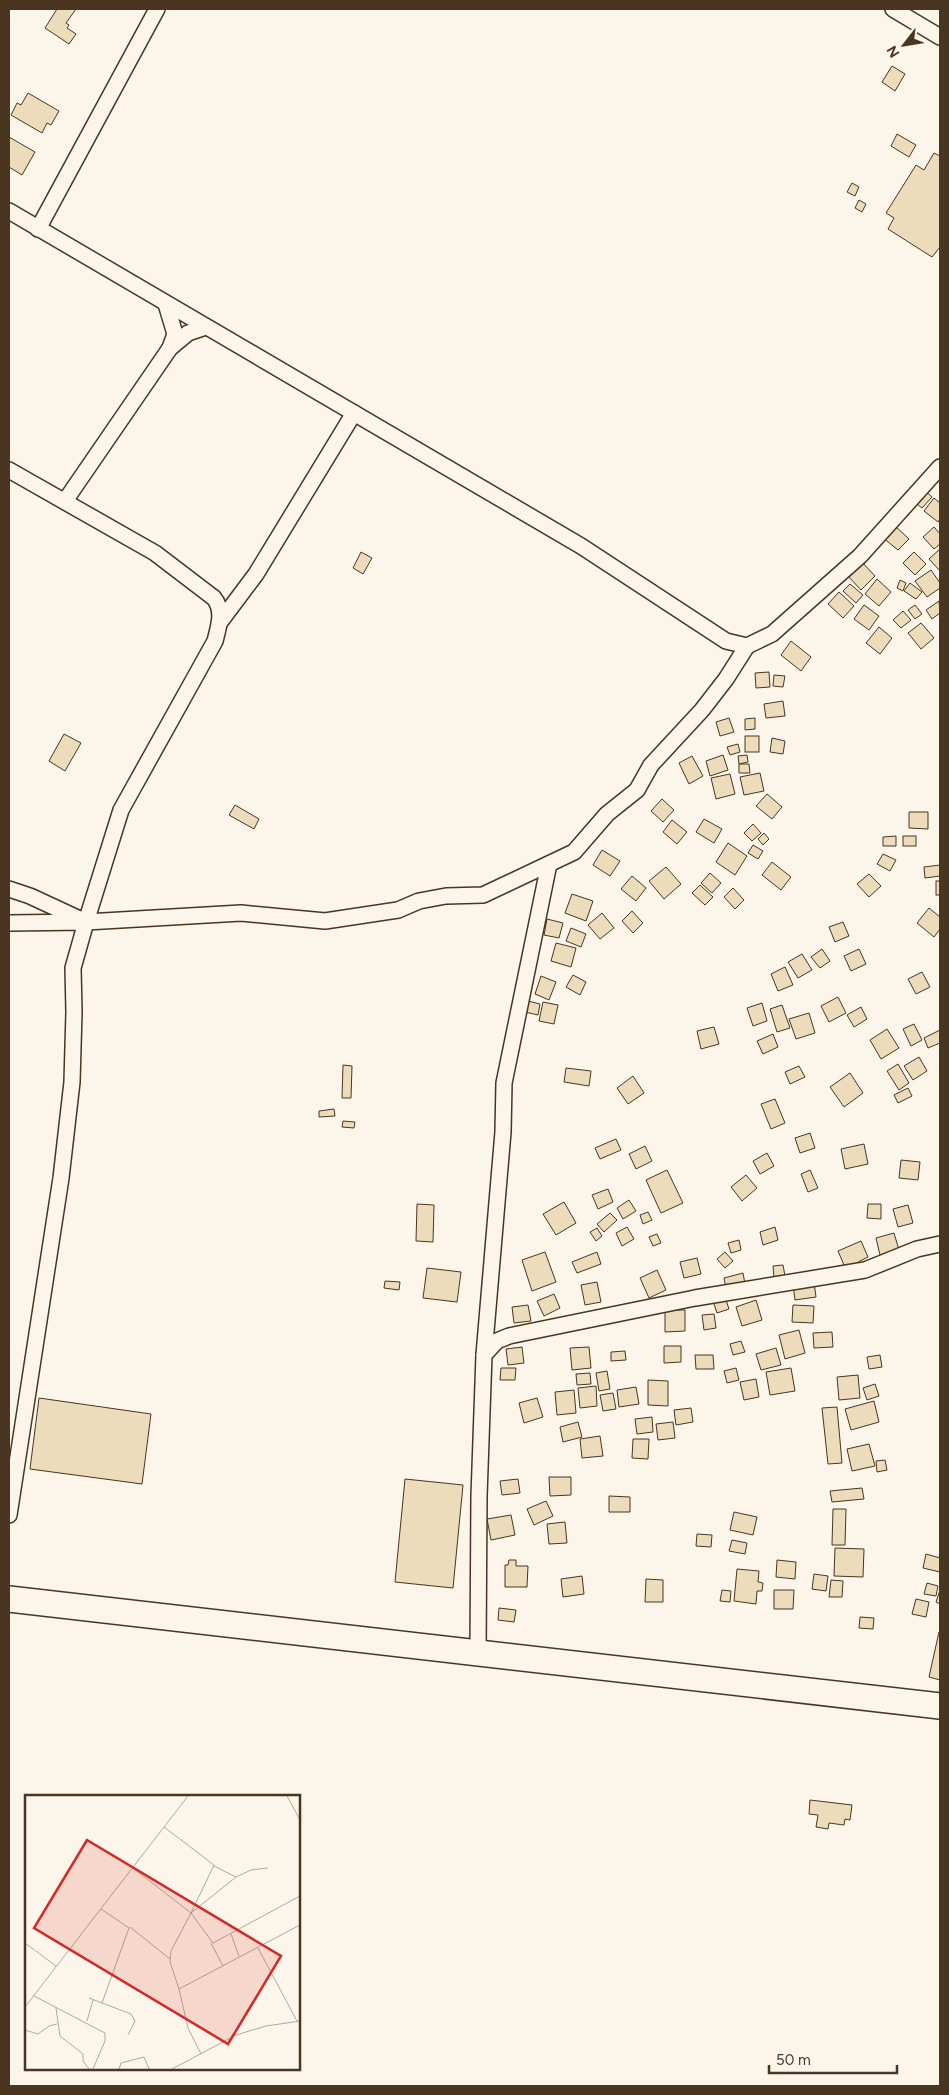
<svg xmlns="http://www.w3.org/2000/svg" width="949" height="2095" font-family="Figtree,sans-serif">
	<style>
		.building { fill: #ecdcbc; stroke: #4a3520 }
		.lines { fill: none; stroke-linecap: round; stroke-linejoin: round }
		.minor-casing { stroke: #4a3520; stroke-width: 18 }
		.trunk-casing { stroke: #4a3520; stroke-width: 28 }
		.minor { stroke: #fbf6e9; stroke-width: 15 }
		.trunk { stroke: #fbf6e9; stroke-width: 25 }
		.inset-road { fill: none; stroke: #b4a999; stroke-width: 1 }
		.view { fill: #d62828; fill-opacity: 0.15; stroke: #d62828; stroke-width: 2.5 }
		.inset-edge { fill: none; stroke: #4a3520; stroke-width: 2.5 }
	</style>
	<rect width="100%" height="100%" fill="#fbf6e9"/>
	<!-- building -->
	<g class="building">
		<path d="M57,9H76L66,23L69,25L67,28L76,34L69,44L45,28Z"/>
		<path d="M892,66L905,74L895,91L882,82Z"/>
		<path d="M28,93L59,111L51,125L47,123L42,133L11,115L17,103L21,105Z"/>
		<path d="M897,134L916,145L909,157L891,146Z"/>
		<path d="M9,137L35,152L22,175L9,167Z"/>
		<path d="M934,153L940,156V247L932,257L888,229L894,218L886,213L916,165L924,170Z"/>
		<path d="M852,183L859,187L855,196L847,192Z"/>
		<path d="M859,200L866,204L862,212L855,208Z"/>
		<path d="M922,488L932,497L922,508L912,500Z"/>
		<path d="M934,498L940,503V519L938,522L924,511Z"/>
		<path d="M893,524L909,539L898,550L882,537Z"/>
		<path d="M934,527L940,534V544L934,549L923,537Z"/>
		<path d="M940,549V571L929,559Z"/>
		<path d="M361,552L372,558L363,574L353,568Z"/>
		<path d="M914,552L926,564L915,575L903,563Z"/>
		<path d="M861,561L875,576L861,590L847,575Z"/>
		<path d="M931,570L940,583V588L927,597L915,581Z"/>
		<path d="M877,579L891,592L879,606L865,594Z"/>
		<path d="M900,580L906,583L903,591L897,588Z"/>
		<path d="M910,583L922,592L916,599L904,591Z"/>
		<path d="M850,584L863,595L856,603L843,591Z"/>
		<path d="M839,592L854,606L843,618L828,604Z"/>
		<path d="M939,601L940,613L932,619L926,610Z"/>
		<path d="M864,605L879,616L869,630L854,619Z"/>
		<path d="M915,605L922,614L915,619L908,610Z"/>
		<path d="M903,611L911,620L901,628L893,620Z"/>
		<path d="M921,623L934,638L921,649L908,633Z"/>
		<path d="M879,627L892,638L880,654L866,643Z"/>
		<path d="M791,641L811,657L801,671L781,655Z"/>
		<path d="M769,672L770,687L756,688L755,673Z"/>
		<path d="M774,675L785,676L783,687L773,686Z"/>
		<path d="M783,701L785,716L766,718L764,704Z"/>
		<path d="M729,718L734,732L720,736L716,722Z"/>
		<path d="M755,718V729L745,730V719Z"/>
		<path d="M64,734L81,743L65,771L49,761Z"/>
		<rect x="745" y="736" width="14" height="16"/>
		<path d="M772,738L785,741L783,754L770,752Z"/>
		<path d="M738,744L740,752L730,755L727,747Z"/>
		<path d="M723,755L728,770L710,776L706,761Z"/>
		<path d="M747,755L748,762L739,764L738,756Z"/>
		<path d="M692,756L703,776L689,784L679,763Z"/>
		<path d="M739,764H749L750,773H739Z"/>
		<path d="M760,773L764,791L744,795L740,777Z"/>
		<path d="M730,774L735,794L716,799L711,778Z"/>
		<path d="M767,794L782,807L772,819L756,806Z"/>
		<path d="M662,799L674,810L663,822L651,811Z"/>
		<path d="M235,805L259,819L254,829L229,815Z"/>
		<path d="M909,812H928V829L909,828Z"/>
		<path d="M704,819L722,829L714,843L696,832Z"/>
		<path d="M672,820L687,832L677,844L663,832Z"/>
		<path d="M753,824L761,833L752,841L744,833Z"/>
		<path d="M764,833L769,839L763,845L758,839Z"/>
		<path d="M896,836V846H883V837Z"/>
		<rect x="903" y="836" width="13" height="10"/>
		<path d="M728,843L747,856L735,875L716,862Z"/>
		<path d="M753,845L763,851L758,859L748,853Z"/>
		<path d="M602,850L620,861L610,876L593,865Z"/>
		<path d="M883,854L896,860L890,871L877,864Z"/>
		<path d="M772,862L791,877L781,890L762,875Z"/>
		<path d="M940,865V876L925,878L924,867Z"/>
		<path d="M666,867L681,884L664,899L649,881Z"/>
		<path d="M710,873L721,883L712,893L701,883Z"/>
		<path d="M869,874L881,886L869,897L857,884Z"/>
		<path d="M632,876L646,888L636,901L621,889Z"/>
		<rect x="936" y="881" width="4" height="14"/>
		<path d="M700,885L713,897L705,905L692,893Z"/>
		<path d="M733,888L744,900L735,909L724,897Z"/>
		<path d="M572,894L593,901L586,921L565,913Z"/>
		<path d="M929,908L940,917V929L934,937L917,923Z"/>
		<path d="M632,911L643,923L633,933L622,921Z"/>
		<path d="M602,913L614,928L600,939L588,925Z"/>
		<path d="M547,919L563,923L559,938L544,935Z"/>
		<path d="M843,922L849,936L835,942L829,927Z"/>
		<path d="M571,928L586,934L581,947L566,941Z"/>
		<path d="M556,943L576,948L571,967L551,961Z"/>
		<path d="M822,949L830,961L820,968L811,957Z"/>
		<path d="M859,949L866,964L851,971L844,956Z"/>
		<path d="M802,954L812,970L798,978L788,962Z"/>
		<path d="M785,967L793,985L778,991L771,974Z"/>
		<path d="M922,972L930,987L916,994L908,979Z"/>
		<path d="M573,975L586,982L580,995L566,987Z"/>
		<path d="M541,976L556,982L549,1000L535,994Z"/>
		<path d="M838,997L846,1013L829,1022L821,1006Z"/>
		<path d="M528,1001L540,1004L538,1015L525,1012Z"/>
		<path d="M543,1002L558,1005L554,1024L539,1021Z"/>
		<path d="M762,1003L767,1021L753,1026L747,1008Z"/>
		<path d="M782,1005L790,1028L777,1032L770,1009Z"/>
		<path d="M861,1007L867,1019L854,1027L847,1015Z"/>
		<path d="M809,1013L815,1033L796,1039L789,1019Z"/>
		<path d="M914,1024L922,1040L911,1046L903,1029Z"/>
		<path d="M714,1027L719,1044L701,1049L697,1031Z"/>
		<path d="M887,1029L899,1048L881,1059L870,1040Z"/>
		<path d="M940,1030V1043L928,1048L924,1038Z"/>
		<path d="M773,1034L778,1047L763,1054L757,1041Z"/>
		<path d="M919,1057L927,1071L913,1080L904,1066Z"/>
		<path d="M898,1064L909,1083L899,1090L887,1071Z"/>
		<path d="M343,1065L352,1066L351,1098H342Z"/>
		<path d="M799,1066L805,1077L790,1084L785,1072Z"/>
		<path d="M566,1068L591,1071L589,1086L564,1082Z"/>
		<path d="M850,1073L863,1093L844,1107L830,1087Z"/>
		<path d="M633,1076L644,1093L628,1104L617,1088Z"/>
		<path d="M908,1088L912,1096L898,1103L894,1095Z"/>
		<path d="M775,1099L785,1123L771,1129L761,1104Z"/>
		<path d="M334,1109L335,1116L319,1117V1111Z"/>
		<path d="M343,1121L355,1122L354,1128L342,1127Z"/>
		<path d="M810,1133L815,1148L800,1153L795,1138Z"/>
		<path d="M616,1139L621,1150L600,1159L595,1148Z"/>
		<path d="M864,1144L868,1164L845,1169L841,1149Z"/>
		<path d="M645,1146L652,1161L636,1169L629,1154Z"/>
		<path d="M767,1153L774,1166L760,1174L753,1161Z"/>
		<path d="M901,1160L920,1162L918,1180L899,1178Z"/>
		<path d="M667,1170L683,1203L661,1213L646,1180Z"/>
		<path d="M810,1170L818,1188L808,1192L801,1174Z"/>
		<path d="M746,1175L757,1188L742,1201L731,1187Z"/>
		<path d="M608,1189L613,1202L598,1209L592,1195Z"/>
		<path d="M629,1200L636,1211L623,1219L617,1208Z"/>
		<path d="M564,1202L576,1223L556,1235L543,1214Z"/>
		<path d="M417,1204L434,1205L433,1242L416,1241Z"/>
		<path d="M868,1204H881V1219L867,1218Z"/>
		<path d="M908,1205L913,1223L898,1227L893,1209Z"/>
		<path d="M648,1212L652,1220L643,1224L640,1215Z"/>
		<path d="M610,1213L617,1220L604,1232L597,1224Z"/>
		<path d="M627,1227L634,1239L622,1246L616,1233Z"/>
		<path d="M775,1227L778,1240L763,1245L760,1232Z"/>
		<path d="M597,1228L602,1236L596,1241L590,1232Z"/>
		<path d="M894,1233L899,1250L880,1255L876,1238Z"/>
		<path d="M657,1234L661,1243L653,1246L649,1237Z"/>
		<path d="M739,1240L741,1250L731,1253L728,1243Z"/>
		<path d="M861,1241L868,1257L858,1262L860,1266L847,1272L838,1251Z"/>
		<path d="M545,1252L556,1282L532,1291L522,1260Z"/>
		<path d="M597,1252L601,1264L577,1273L572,1262Z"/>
		<path d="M725,1252L733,1261L725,1268L717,1259Z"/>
		<path d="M697,1258L701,1274L684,1278L680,1262Z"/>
		<path d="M783,1265L785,1276L774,1278L773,1266Z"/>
		<path d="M427,1268L461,1272L457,1302L423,1298Z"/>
		<path d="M657,1270L666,1290L649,1298L640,1278Z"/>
		<path d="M743,1273L745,1284L726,1288L724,1278Z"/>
		<path d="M385,1281L400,1282L399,1290L384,1288Z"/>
		<path d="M597,1282L601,1302L585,1305L581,1285Z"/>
		<path d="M814,1282L816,1297L795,1300L793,1284Z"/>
		<path d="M554,1294L560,1308L544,1316L537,1301Z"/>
		<path d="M725,1297L729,1309L717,1313L713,1301Z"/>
		<path d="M756,1300L762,1320L742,1326L736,1307Z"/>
		<path d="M528,1305L531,1321L514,1323L512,1307Z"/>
		<path d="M793,1305L814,1306L813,1323L792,1322Z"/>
		<path d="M665,1310H685V1331L665,1332Z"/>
		<path d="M714,1314L716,1328L704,1330L702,1315Z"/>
		<path d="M799,1330L805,1353L785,1359L779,1335Z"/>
		<path d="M832,1332L833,1347L814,1348L813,1333Z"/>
		<path d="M741,1341L745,1352L733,1355L730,1344Z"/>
		<path d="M664,1346H681V1362L664,1363Z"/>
		<path d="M522,1347L524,1363L508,1365L506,1349Z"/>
		<path d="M589,1347L591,1368L572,1370L570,1348Z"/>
		<path d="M776,1348L781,1365L761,1370L756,1354Z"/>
		<path d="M625,1351L626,1360L611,1361V1352Z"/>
		<path d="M695,1355H713L714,1369H696Z"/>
		<path d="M880,1355L882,1367L869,1369L867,1357Z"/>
		<path d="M501,1368H516L515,1380H500Z"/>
		<path d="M736,1368L739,1380L727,1383L724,1371Z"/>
		<path d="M791,1368L795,1391L770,1395L766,1372Z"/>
		<path d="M607,1371L610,1389L599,1391L596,1373Z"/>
		<path d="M590,1373L591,1384L577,1385L576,1374Z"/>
		<path d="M858,1375L860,1398L839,1400L837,1377Z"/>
		<path d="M756,1379L759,1397L744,1400L740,1382Z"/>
		<path d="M648,1380L668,1381V1406L648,1405Z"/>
		<path d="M875,1384L879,1396L867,1400L863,1388Z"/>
		<path d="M596,1386L597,1406L580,1408L578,1388Z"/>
		<path d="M636,1387L639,1404L619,1407L617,1390Z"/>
		<path d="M574,1390L576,1413L557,1415L555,1392Z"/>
		<path d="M613,1393L616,1409L603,1411L600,1395Z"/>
		<path d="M39,1398L151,1414L142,1484L30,1469Z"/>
		<path d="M537,1398L543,1417L524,1423L519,1403Z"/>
		<path d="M874,1401L879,1422L851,1430L845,1409Z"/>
		<path d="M837,1407L842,1463L828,1464L822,1408Z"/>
		<path d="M691,1408L693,1422L676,1425L674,1410Z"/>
		<path d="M652,1417L653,1432L637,1434L635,1419Z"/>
		<path d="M578,1422L582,1437L563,1442L560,1427Z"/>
		<path d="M673,1422L675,1438L658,1440L656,1424Z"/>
		<path d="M600,1436L603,1456L582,1458L580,1439Z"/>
		<path d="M633,1439H649L648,1459L632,1458Z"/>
		<path d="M869,1444L875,1466L852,1471L847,1449Z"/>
		<path d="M885,1460L887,1470L877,1472L876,1461Z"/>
		<path d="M549,1477H571V1495L550,1496Z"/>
		<path d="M405,1479L463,1485L453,1588L395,1582Z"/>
		<path d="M518,1479L520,1493L502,1495L500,1481Z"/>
		<path d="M862,1488L864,1499L832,1502L830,1491Z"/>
		<path d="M609,1496L630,1497V1512H609Z"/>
		<path d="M546,1501L553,1516L534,1525L527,1509Z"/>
		<path d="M833,1509H846L845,1545H832Z"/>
		<path d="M734,1512L757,1517L753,1535L730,1530Z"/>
		<path d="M511,1515L515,1535L491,1540L487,1519Z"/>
		<path d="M565,1522L567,1543L549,1544L547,1524Z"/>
		<path d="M697,1534L712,1535L711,1547L696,1546Z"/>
		<path d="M732,1540L747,1543L745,1554L729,1551Z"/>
		<path d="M835,1548L864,1549L863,1577L834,1576Z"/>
		<path d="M926,1554L940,1558V1572L923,1568Z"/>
		<path d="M509,1560H516V1566H528L527,1587H505V1565H508Z"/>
		<path d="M777,1560L796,1562L795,1579L776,1577Z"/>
		<path d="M737,1569L759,1571L758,1582L763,1583L762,1591H757L756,1604L734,1601Z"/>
		<path d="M814,1574L828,1576L826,1591L812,1589Z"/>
		<path d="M582,1576L584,1594L563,1597L561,1579Z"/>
		<path d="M646,1579L663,1580V1602H645Z"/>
		<path d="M831,1580L843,1581L842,1597H829Z"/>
		<path d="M927,1583L938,1586L936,1596L924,1594Z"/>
		<path d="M722,1590L731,1591L730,1602L720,1601Z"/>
		<path d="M774,1590H794L793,1609H774Z"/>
		<path d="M940,1590V1604L936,1602Z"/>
		<path d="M916,1599L929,1602L926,1617L912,1614Z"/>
		<path d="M499,1608L516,1610L514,1622L498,1620Z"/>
		<path d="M860,1617L874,1618L873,1629L859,1628Z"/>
		<path d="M939,1632H940V1680L929,1677Z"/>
		<path d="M810,1800L852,1805L850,1820L845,1819L844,1825L829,1823L828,1829L816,1827L818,1815L809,1814Z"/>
	</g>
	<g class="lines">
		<defs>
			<g id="minor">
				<path d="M893,9L940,37"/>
				<path d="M9,211L581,546L726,641L747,646L772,634L860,556L940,467"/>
				<path d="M38,229L157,9"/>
				<path d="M166,304L175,334L170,348"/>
				<path d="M9,470L155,553L214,598C224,611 219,625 215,641L121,810L86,922"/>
				<path d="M65,501L170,348L188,333L206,327"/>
				<path d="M220,622L256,574L354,413"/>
				<path d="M9,889L30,896L86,922L241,913L325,921L398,910L419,901L446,896L483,895L574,852L607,814L637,790L651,765L702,710L726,679L747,646"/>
				<path d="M9,923L86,922L73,968L74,1012L72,1082L61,1178L9,1515"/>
				<path d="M484,1355L503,1132L504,1083L549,864"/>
				<path d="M478,1653L479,1496L484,1355L497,1341L509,1336L695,1298L865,1270L917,1249L940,1244"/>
			</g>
			<path id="trunk" d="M9,1599L940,1706"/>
		</defs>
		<!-- minor casing -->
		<use href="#minor" class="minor-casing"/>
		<!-- trunk casing -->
		<use href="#trunk" class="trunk-casing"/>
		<!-- minor -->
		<use href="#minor" class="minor"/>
		<!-- trunk -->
		<use href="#trunk" class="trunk"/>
	</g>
	<!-- overview -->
	<g transform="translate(25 1795)">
		<rect width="275" height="275" fill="#fbf6e9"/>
		<path class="inset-road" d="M262,1L275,25M189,71L211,82M108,73L166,118L189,70L139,32M76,114L104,133L77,208M166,118L188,148L275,101M105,132L145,164M206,139L214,161M0,148L31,171M186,148L198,171M233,153L272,226M154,194L145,167L146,156L166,118L211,82L226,75L243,73M9,201L80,238V246L68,274M64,203L106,219L110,226L103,240M0,212L163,1M31,213L35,241L58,259V266L64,274M62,226L68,205M0,235L13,239L24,231L32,229M176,259L163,233L154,194L275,130M94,274L96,268L119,262L124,274M147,274L211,240L241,231L275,226"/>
		<path class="view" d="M62,45L256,161L203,249L9,133Z"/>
		<rect width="275" height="275" class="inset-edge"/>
	</g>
	<!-- border -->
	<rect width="949" height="2095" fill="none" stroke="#4a3520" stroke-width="20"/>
	<!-- north arrow -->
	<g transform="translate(904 45) rotate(239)" stroke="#fbf6e9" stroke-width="4" paint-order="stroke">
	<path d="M0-4L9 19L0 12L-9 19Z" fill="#4a3520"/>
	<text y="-8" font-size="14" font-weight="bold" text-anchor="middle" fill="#4a3520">N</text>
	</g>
	<!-- scale -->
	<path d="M769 2065v8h128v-8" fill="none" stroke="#4a3520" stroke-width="2.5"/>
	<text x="776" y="2065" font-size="15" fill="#4a3520" stroke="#fbf6e9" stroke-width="4" paint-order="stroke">50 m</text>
</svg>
